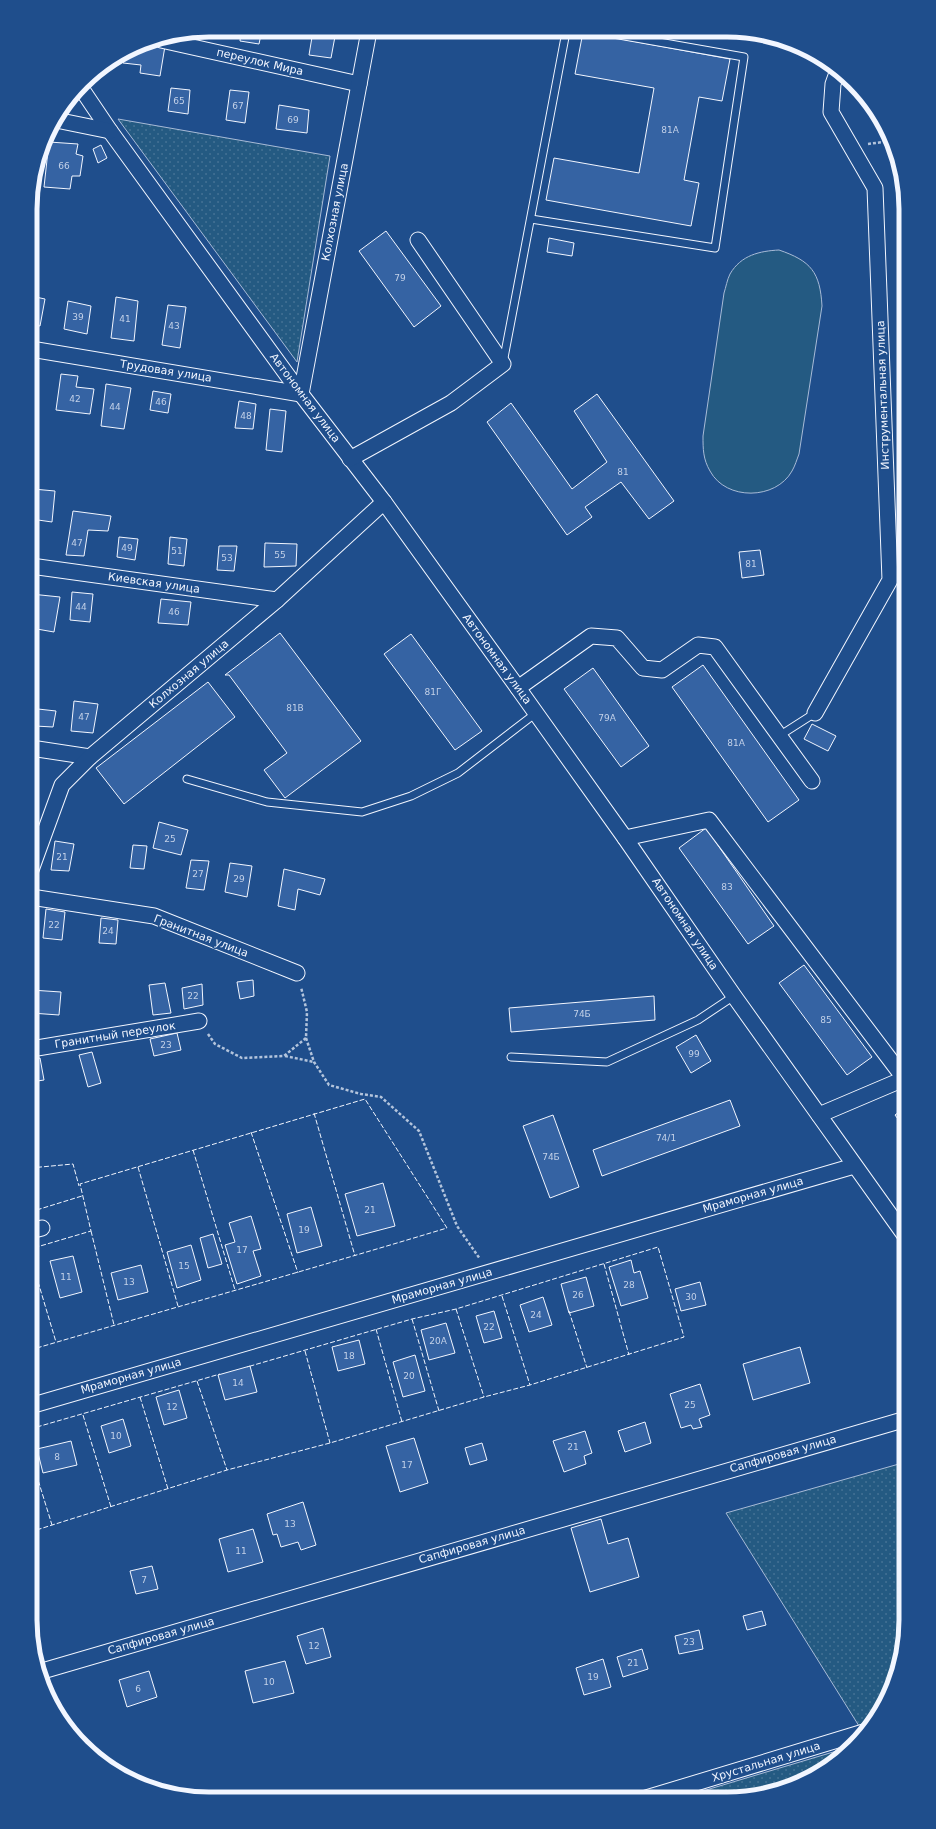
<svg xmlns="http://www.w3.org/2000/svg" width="936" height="1829" font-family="'DejaVu Sans',sans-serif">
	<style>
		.grass { fill: url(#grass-dots); stroke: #a8bbd7 }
		.green { fill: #245a82; stroke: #a8bbd7 }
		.building { fill: #3563a3; stroke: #f2f6ff }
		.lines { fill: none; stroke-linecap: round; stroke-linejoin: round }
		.lane-casing { stroke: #f2f6ff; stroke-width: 9 }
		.street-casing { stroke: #f2f6ff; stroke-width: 17 }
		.path { stroke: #b3c4dc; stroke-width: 2.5; stroke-dasharray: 3 2; stroke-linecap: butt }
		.lane { stroke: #1f4e8c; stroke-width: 7 }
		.street { stroke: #1f4e8c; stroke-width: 15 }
		.fence { stroke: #f2f6ff; stroke-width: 1; stroke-dasharray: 5 2; stroke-linecap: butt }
		.labels { text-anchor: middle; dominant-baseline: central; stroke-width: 3; stroke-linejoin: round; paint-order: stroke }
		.number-label { font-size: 9px; fill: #c3d1e8 }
		.street-label { font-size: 11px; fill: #f2f6ff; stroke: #1f4e8c }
		.rim { fill: none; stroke: #f2f6ff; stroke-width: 5 }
	</style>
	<defs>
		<pattern id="grass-dots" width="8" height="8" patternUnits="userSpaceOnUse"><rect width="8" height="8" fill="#245a82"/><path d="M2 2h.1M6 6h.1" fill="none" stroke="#447295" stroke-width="1.8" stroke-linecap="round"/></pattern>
	</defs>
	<rect width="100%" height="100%" fill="#1f4e8c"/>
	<!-- grass -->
	<g class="grass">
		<path d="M118,119L330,156L297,362Z"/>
		<path d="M906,1462V1632L892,1688L869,1729L864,1734L726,1513Z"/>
		<path d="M850,1747L826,1769L784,1790L727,1799H676Z"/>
	</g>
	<!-- green -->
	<path class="green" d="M779,250C811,261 820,272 822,306L799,454C797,459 795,466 792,471C776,500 726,501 710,471C703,459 703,449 703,436L724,293C726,287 727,280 730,274C741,255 760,251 779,250Z"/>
	<!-- building -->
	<g class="building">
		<path d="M241,30H262L259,44L240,41Z"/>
		<path d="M313,31H336L331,58L309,55Z"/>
		<path d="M583,32L730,59L722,101L699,97L684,180L699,183L691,226L546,200L554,158L639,173L654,88L575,74Z"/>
		<path d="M146,43L165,46L160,76L140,73L141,65L123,63L125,54L141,44Z"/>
		<path d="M171,88L190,90L188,114L168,111Z"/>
		<path d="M230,90L249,92L245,123L226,120Z"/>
		<path d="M279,105L309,110L307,133L276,129Z"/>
		<path d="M49,142L78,144L76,154L83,156L80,176H72L70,189L44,187Z"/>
		<path d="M101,145L107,158L98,163L93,149Z"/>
		<path d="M386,231L441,306L414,327L359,251Z"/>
		<path d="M549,238L574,243L572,256L547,252Z"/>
		<path d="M31,296L45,299L40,326L31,324Z"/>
		<path d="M116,297L138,301L134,341L111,338Z"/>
		<path d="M68,301L91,306L87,334L64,329Z"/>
		<path d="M168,305L186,307L180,348L162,345Z"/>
		<path d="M61,374L78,376L76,387L94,389L90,414L56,410Z"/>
		<path d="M106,384L131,388L124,429L101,426Z"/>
		<path d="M153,391L171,394L168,413L150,410Z"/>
		<path d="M597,394L674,501L649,519L621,482L585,507L592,517L567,535L487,422L511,403L572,489L607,462L574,411Z"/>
		<path d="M239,401L256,404L253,429L235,428Z"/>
		<path d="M270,409L286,411L282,452L266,450Z"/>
		<path d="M33,489L55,491L52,522L31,519Z"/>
		<path d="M73,511L111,516L108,531L88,530L84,556L66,555Z"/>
		<path d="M119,537L138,539L135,560L117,557Z"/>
		<path d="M170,537L187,539L184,566L168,564Z"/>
		<path d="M265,543L297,544L296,566L264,567Z"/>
		<path d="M219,546H237L234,571L217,570Z"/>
		<path d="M760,550L764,575L742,578L739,552Z"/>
		<path d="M72,592L93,594L90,622L70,620Z"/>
		<path d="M31,594L60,597L54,632L31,628Z"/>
		<path d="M161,599L191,602L188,625L158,623Z"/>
		<path d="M280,633L361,741L285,798L264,770L287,753L229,675H225Z"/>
		<path d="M411,634L482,731L455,750L384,654Z"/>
		<path d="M703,665L799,800L768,822L672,687Z"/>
		<path d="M593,668L649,746L621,767L564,689Z"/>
		<path d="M208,682L235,717L124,804L96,768Z"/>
		<path d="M74,701L98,704L93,733L71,731Z"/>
		<path d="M38,709L56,711L53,727L35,726Z"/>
		<path d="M812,724L836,736L828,751L804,739Z"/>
		<path d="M159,822L188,830L181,855L153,848Z"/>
		<path d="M706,828L774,926L748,944L679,848Z"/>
		<path d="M55,841L74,844L69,871L51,870Z"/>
		<path d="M133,845L147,846L144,869L130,868Z"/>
		<path d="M191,860L209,861L204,890L186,888Z"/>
		<path d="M230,863L252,866L247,897L225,892Z"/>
		<path d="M284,869L325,879L320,895L298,889L295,910L278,906Z"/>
		<path d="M46,909L65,912L62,940L43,938Z"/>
		<path d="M101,918L118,920L116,944L99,943Z"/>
		<path d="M804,965L872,1057L847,1075L779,983Z"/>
		<path d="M253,980L254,996L240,999L237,982Z"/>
		<path d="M165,983L171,1013L153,1015L149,985Z"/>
		<path d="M202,984L203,1005L184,1009L182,988Z"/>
		<path d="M31,990L61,992L59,1015L31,1013Z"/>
		<path d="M654,996L655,1020L511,1032L509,1008Z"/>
		<path d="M177,1033L181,1050L154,1056L150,1039Z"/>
		<path d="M696,1035L711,1061L691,1073L676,1047Z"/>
		<path d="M92,1052L101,1083L88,1087L79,1055Z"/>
		<path d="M40,1058L44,1080L31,1082V1060Z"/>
		<path d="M730,1100L740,1126L602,1176L593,1150Z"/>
		<path d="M906,1107V1130L895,1115Z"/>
		<path d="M553,1115L579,1187L550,1198L523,1126Z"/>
		<path d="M383,1183L395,1226L357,1236L345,1194Z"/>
		<path d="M311,1207L322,1246L297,1253L287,1214Z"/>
		<path d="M251,1216L261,1249L253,1251L261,1276L237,1284L225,1245L235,1242L229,1223Z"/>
		<path d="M213,1234L222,1264L208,1268L200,1238Z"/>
		<path d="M191,1245L201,1280L177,1288L167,1252Z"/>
		<path d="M73,1256L82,1292L60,1298L50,1261Z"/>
		<path d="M631,1260L634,1273L640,1271L648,1298L621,1306L609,1267Z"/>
		<path d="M141,1265L148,1292L118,1300L111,1273Z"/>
		<path d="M586,1277L594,1306L569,1313L561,1284Z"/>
		<path d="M700,1282L706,1305L681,1311L675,1289Z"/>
		<path d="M543,1297L552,1325L529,1332L520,1305Z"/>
		<path d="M494,1311L502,1338L484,1343L476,1316Z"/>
		<path d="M446,1323L455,1353L429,1360L421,1330Z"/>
		<path d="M359,1340L365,1364L338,1371L332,1347Z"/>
		<path d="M800,1347L810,1383L753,1400L743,1364Z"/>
		<path d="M415,1355L425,1391L403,1397L393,1362Z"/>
		<path d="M250,1366L257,1392L225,1400L218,1375Z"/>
		<path d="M700,1384L710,1415L699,1419L702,1427L693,1429L691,1425L681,1428L670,1394Z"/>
		<path d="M179,1390L187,1418L164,1425L156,1397Z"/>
		<path d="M123,1419L131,1446L109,1453L101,1426Z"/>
		<path d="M645,1422L651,1443L625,1452L618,1431Z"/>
		<path d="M585,1431L592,1453L584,1456L586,1464L564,1472L553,1441Z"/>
		<path d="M414,1438L428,1483L400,1492L386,1446Z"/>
		<path d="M71,1441L77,1465L43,1473L37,1449Z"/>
		<path d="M482,1443L487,1460L470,1465L465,1448Z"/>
		<path d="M303,1502L316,1545L301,1550L298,1542L281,1547L277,1534L273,1535L267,1514Z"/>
		<path d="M601,1519L608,1544L628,1538L639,1577L590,1592L571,1528Z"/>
		<path d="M253,1529L263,1562L228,1572L219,1539Z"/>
		<path d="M152,1566L158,1589L136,1594L130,1571Z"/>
		<path d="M762,1611L766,1625L747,1630L743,1616Z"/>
		<path d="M323,1628L331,1657L306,1664L297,1636Z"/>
		<path d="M699,1630L703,1649L679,1654L675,1636Z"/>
		<path d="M642,1649L648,1669L623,1677L617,1657Z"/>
		<path d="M603,1659L611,1687L584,1695L576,1668Z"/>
		<path d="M285,1661L294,1693L253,1703L245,1671Z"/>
		<path d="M149,1671L157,1697L127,1707L119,1680Z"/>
	</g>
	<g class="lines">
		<defs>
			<g id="lane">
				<path d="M531,219L715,248L744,57L602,32"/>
				<path d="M503,363L566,32"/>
				<path d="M779,736L815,713"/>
				<path d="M187,779L267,802L362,812L411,796L458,773L536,713"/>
				<path d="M511,1057L607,1062L698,1020L734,996"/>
			</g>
			<g id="street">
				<path d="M161,40L359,84"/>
				<path d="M81,88L110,131L301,394L384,502L518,688L625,838L734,996L906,1237"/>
				<path d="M56,120L110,131"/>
				<path d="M31,349L301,394"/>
				<path d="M301,394L369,31"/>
				<path d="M350,459L451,403L503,364L418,240"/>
				<path d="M31,566L277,600"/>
				<path d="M518,688L591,636L617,638L643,668L662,670L698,645L715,647L812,781"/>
				<path d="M815,713L890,580L875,188L831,112L833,84L838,70"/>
				<path d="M31,748L90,757"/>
				<path d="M625,838L709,820L904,1078"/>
				<path d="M31,870L62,785L90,757L277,600L384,502"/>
				<path d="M31,897L154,916L297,973"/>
				<path d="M31,1049L199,1021"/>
				<path d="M819,1115L906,1078"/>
				<path d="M30,1231L42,1228"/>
				<path d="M30,1406L854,1166"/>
				<path d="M39,1672L906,1419"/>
				<path d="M643,1799L867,1731"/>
			</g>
		</defs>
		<!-- lane casing -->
		<use href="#lane" class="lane-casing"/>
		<!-- street casing -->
		<use href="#street" class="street-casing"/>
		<!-- path -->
		<g class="path">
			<path d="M868,144L891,141"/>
			<path d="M208,1034L215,1044L242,1058L284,1056L306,1038L307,1012L301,987"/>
			<path d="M306,1038L314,1062L329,1085L361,1094L381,1097L419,1131L457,1226L480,1259"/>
			<path d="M285,1056L314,1062"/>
		</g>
		<!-- lane -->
		<use href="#lane" class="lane"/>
		<!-- street -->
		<use href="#street" class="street"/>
		<!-- fence -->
		<g class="fence">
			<path d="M314,1113L355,1256"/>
			<path d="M251,1132L298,1273"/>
			<path d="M193,1150L235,1290"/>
			<path d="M138,1167L178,1306"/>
			<path d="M30,1168L73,1164L79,1186"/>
			<path d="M30,1212L82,1196"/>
			<path d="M91,1231L114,1325"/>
			<path d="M30,1255L56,1342"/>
			<path d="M604,1264L629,1355"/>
			<path d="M502,1296L530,1385"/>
			<path d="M456,1309L484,1397"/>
			<path d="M569,1311L587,1368"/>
			<path d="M412,1319L439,1411"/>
			<path d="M376,1329L402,1422"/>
			<path d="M30,1350C169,1309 308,1270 447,1228L365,1099L80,1184L91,1231L30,1249"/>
			<path d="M305,1351L330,1443"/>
			<path d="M197,1381L227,1470"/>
			<path d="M140,1397L168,1489"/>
			<path d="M83,1415L111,1507"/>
			<path d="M30,1429L220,1374"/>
			<path d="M30,1454L52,1525"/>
			<path d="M30,1532L227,1470L330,1443L484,1397L530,1385L684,1337L658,1247L456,1309L412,1319L247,1367"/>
		</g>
	</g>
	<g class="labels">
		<!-- number labels -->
		<g class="number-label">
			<text x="179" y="101">65</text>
			<text x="238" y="106">67</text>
			<text x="293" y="120">69</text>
			<text x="670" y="130">81А</text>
			<text x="64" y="166">66</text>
			<text x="400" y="278">79</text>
			<text x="78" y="317">39</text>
			<text x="125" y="319">41</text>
			<text x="174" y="326">43</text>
			<text x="75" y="399">42</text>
			<text x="161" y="402">46</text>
			<text x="115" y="407">44</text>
			<text x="246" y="416">48</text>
			<text x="623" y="472">81</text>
			<text x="77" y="543">47</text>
			<text x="127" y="548">49</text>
			<text x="177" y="551">51</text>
			<text x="280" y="555">55</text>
			<text x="227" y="558">53</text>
			<text x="751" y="564">81</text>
			<text x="81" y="607">44</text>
			<text x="174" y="612">46</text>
			<text x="433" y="692">81Г</text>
			<text x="295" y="708">81В</text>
			<text x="84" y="717">47</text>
			<text x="607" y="718">79А</text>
			<text x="736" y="743">81А</text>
			<text x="170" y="839">25</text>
			<text x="62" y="857">21</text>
			<text x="198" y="874">27</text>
			<text x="239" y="879">29</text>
			<text x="727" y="887">83</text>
			<text x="54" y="925">22</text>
			<text x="108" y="931">24</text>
			<text x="193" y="996">22</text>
			<text x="582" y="1014">74Б</text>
			<text x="826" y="1020">85</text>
			<text x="166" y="1045">23</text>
			<text x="694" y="1054">99</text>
			<text x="666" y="1138">74/1</text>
			<text x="551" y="1157">74Б</text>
			<text x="370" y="1210">21</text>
			<text x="304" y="1230">19</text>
			<text x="242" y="1250">17</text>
			<text x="184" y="1266">15</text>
			<text x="66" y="1277">11</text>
			<text x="129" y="1282">13</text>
			<text x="629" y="1285">28</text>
			<text x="578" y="1295">26</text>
			<text x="691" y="1297">30</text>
			<text x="536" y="1315">24</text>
			<text x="489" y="1327">22</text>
			<text x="438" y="1341">20А</text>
			<text x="349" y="1356">18</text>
			<text x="409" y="1376">20</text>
			<text x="238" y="1383">14</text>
			<text x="690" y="1405">25</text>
			<text x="172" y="1407">12</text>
			<text x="116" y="1436">10</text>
			<text x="573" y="1447">21</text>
			<text x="57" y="1457">8</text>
			<text x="407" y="1465">17</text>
			<text x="290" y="1524">13</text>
			<text x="241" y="1551">11</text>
			<text x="144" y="1580">7</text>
			<text x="689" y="1642">23</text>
			<text x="314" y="1646">12</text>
			<text x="633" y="1663">21</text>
			<text x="593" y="1677">19</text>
			<text x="269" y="1682">10</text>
			<text x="138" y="1689">6</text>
		</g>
		<!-- street labels -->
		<g class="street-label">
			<text transform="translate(260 62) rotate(13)">переулок Мира</text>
			<text transform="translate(335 212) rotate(-79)">Колхозная улица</text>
			<text transform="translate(166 371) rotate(9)">Трудовая улица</text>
			<text transform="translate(883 395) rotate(-92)">Инструментальная улица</text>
			<text transform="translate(305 398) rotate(53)">Автономная улица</text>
			<text transform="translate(154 583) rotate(8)">Киевская улица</text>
			<text transform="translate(497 659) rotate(54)">Автономная улица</text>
			<text transform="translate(189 674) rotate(-40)">Колхозная улица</text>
			<text transform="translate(685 924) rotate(56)">Автономная улица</text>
			<text transform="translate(201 936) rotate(21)">Гранитная улица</text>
			<text transform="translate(115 1035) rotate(-9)">Гранитный переулок</text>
			<text transform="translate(753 1195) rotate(-16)">Мраморная улица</text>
			<text transform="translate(442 1286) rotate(-16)">Мраморная улица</text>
			<text transform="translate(131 1376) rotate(-16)">Мраморная улица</text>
			<text transform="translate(783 1454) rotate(-16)">Сапфировая улица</text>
			<text transform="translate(472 1545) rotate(-16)">Сапфировая улица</text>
			<text transform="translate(161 1636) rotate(-16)">Сапфировая улица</text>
			<text transform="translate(766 1762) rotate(-17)">Хрустальная улица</text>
		</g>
	</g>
	<!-- crop -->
	<path d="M0 0H936V1829H0ZM209 37H727A172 172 0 0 1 899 209V1620A172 172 0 0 1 727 1792H209A172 172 0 0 1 37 1620V209A172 172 0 0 1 209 37Z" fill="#1f4e8c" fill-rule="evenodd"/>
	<path class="rim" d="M209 37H727A172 172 0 0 1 899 209V1620A172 172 0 0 1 727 1792H209A172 172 0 0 1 37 1620V209A172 172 0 0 1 209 37Z"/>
</svg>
